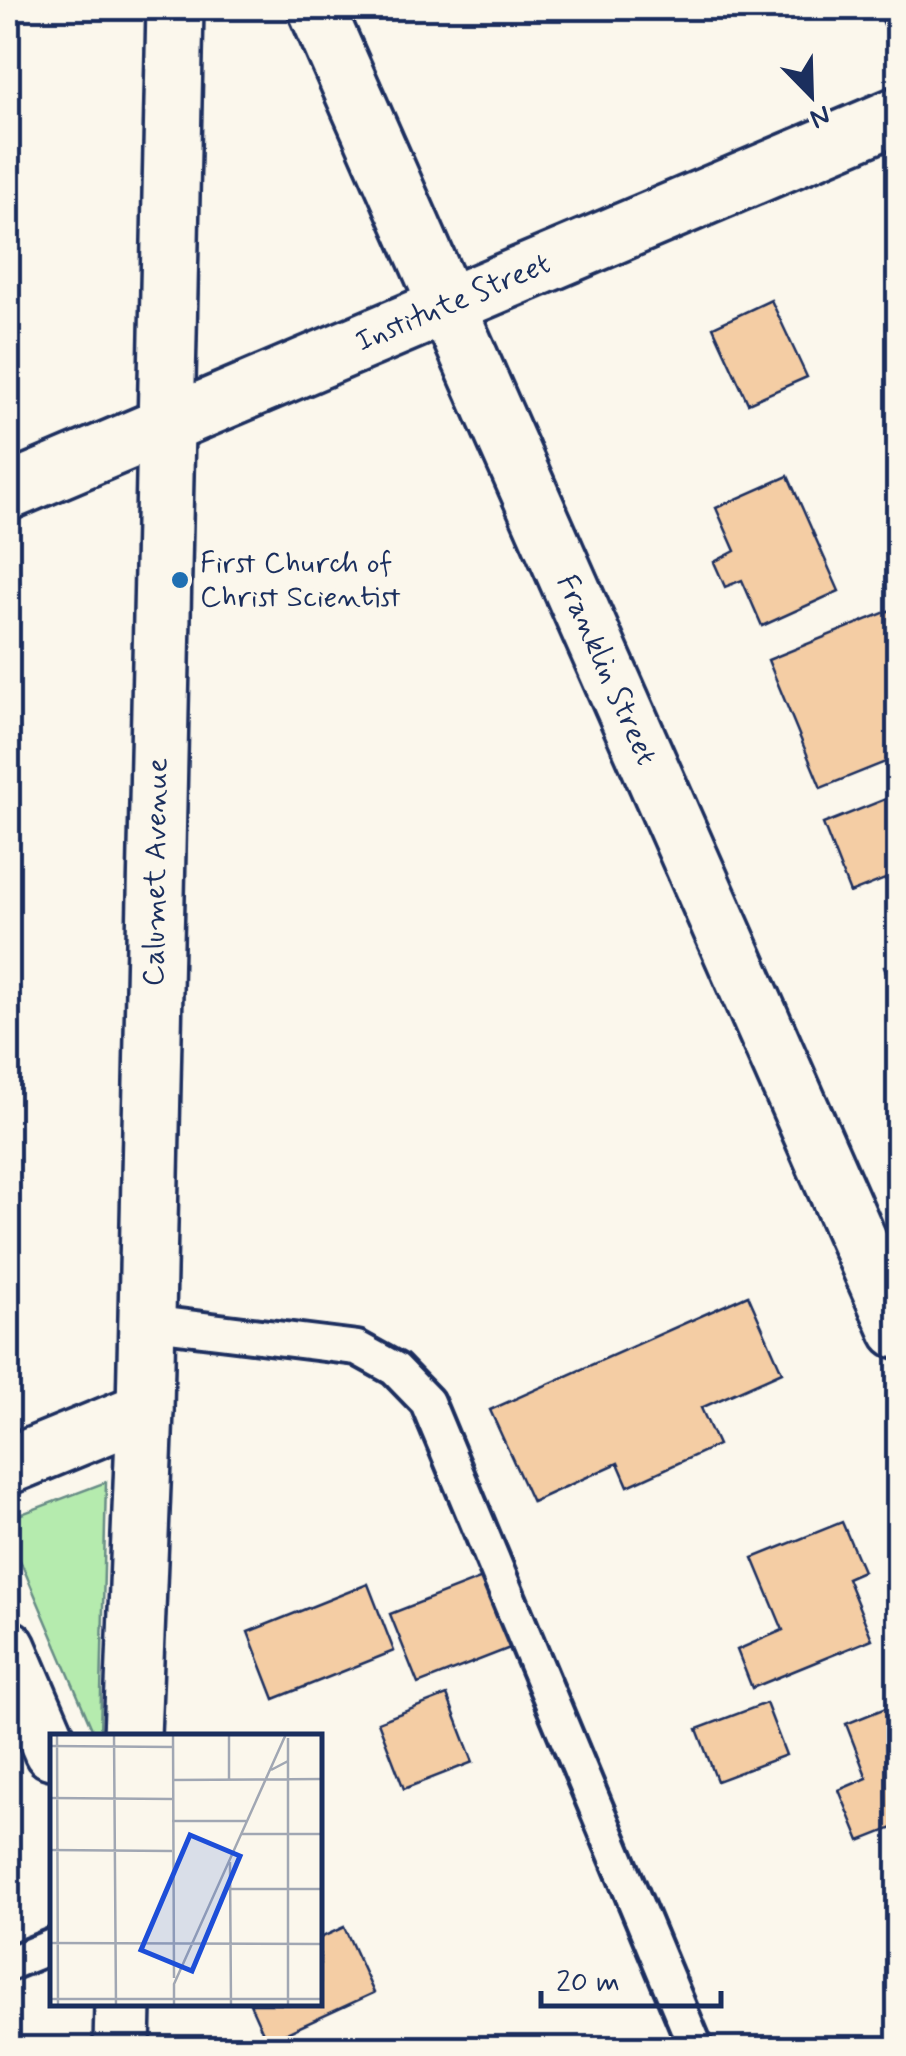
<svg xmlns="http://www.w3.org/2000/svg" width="906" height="2056" font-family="Mynerve,sans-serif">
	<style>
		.green { fill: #b5ebae; stroke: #688d86; stroke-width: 2.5 }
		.building { fill: #f4cda4; stroke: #1b2f5e; stroke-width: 2.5 }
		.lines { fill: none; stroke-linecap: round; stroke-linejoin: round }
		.service-casing { stroke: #1b2f5e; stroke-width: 40 }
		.minor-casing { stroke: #1b2f5e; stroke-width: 62 }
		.secondary-casing { stroke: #1b2f5e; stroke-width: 62 }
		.service { stroke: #fbf7ec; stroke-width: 32 }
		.minor { stroke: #fbf7ec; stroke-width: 55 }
		.secondary { stroke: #fbf7ec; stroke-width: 55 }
		.poi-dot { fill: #1f6fb2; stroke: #fbf7ec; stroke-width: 4 }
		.labels { text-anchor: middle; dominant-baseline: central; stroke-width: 10; stroke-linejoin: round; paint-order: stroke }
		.street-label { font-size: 30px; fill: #1b2f5e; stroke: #fbf7ec }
		.poi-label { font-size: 30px; fill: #1b2f5e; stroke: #fbf7ec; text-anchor: start }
		.inset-road { fill: none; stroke: #a1a7b3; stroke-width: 2.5 }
		.view { fill: #1d4ed8; fill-opacity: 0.15; stroke: #1d4ed8; stroke-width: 5 }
		.inset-edge { fill: none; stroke: #1b2f5e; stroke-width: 5 }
	</style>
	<rect width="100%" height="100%" fill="#fbf7ec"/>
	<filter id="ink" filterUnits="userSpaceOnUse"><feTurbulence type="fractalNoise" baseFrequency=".01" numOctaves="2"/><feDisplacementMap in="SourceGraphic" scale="20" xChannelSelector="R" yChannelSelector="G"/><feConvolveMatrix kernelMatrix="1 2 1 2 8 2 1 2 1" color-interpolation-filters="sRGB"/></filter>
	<g filter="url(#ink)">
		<!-- green -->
		<path class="green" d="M106,1482L100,1736H95L8,1532V1519Z"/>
		<!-- building -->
		<g class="building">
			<path d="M877,8H898V58Z"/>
			<path d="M771,300L807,377L748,403L713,327Z"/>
			<path d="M788,476L839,591L762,626L742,580L725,587L714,562L735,551L716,508Z"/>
			<path d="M898,607V757L821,788L768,660Z"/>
			<path d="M898,794V874L850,893L823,824Z"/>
			<path d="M898,962V1004L884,967Z"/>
			<path d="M748,1295L782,1372L701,1408L718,1445L628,1486L618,1463L532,1502L490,1410Z"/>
			<path d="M842,1522L863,1571L847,1578L872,1639L752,1688L737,1650L783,1630L753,1558Z"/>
			<path d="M482,1578L510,1648L418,1684L390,1614Z"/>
			<path d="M368,1584L394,1651L274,1699L248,1632Z"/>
			<path d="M447,1695L473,1762L404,1789L378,1722Z"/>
			<path d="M766,1703L786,1755L717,1781L697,1729Z"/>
			<path d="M898,1703V1826L860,1841L839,1790L867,1778L846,1724Z"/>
			<path d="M344,1927L374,1993L267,2042L250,2004H320V1938Z"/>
			<path d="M11,2017L25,2048H8Z"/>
			<path d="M362,2035L368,2048H331Z"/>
		</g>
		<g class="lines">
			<defs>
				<g id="service">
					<path d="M146,1322L357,1348L395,1369L427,1402L696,2048"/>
					<path d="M8,1964L52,1946"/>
				</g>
				<g id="minor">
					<path d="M316,8L898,1330"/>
					<path d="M8,492L898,115"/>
					<path d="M8,1466L145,1410"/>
					<path d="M8,1648L52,1751"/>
				</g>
				<g id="secondary">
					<path d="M132,1736L145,1410L175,8"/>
					<path d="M122,2048L123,2004"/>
				</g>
			</defs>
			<!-- service casing -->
			<use href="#service" class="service-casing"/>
			<!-- minor casing -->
			<use href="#minor" class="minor-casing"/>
			<!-- secondary casing -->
			<use href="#secondary" class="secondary-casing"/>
			<!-- service -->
			<use href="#service" class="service"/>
			<!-- minor -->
			<use href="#minor" class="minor"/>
			<!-- secondary -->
			<use href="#secondary" class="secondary"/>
		</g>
	</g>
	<!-- markers -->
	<circle class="poi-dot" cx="180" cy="580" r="10"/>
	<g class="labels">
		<!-- street labels -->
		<g class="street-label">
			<text transform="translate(453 303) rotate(-23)">Institute Street</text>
			<text transform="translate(606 670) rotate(66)">Franklin Street</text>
			<text transform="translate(156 872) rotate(-89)">Calumet Avenue</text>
		</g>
		<!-- poi labels -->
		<g class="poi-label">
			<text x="200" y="563">First Church of<tspan x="200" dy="34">Christ Scientist</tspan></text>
		</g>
	</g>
	<!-- overview -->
	<g transform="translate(50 1734)">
		<rect width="272" height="272" fill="#fbf7ec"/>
		<path class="inset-road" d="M7,0L8,272M64,0L66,272M123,0L124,244M0,12L123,13M238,28V272M221,36L238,27V4M122,46L273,45M179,47V0M0,64L122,65M122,87H196M192,100H273M0,116L122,117M180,128L181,272M178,155H273M0,209L273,210M0,265H273M124,272V250L236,0"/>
		<path class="view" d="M140,101L190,122L142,237L91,216Z"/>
		<rect width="272" height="272" class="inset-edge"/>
	</g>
	<!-- margin -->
	<rect width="906" height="2056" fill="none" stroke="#fbf7ec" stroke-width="40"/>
	<rect x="20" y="20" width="866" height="2016" fill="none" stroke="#1b2f5e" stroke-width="4" filter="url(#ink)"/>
	<!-- north arrow -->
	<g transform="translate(811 95) rotate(157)" stroke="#fbf7ec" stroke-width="8" paint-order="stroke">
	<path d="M0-8L18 38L0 25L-18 38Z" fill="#1b2f5e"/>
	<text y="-15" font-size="28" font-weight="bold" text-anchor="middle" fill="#1b2f5e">N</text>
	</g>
	<!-- scale -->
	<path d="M541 1991v15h180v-15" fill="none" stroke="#1b2f5e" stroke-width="5"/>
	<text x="556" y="1991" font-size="30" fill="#1b2f5e" stroke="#fbf7ec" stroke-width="8" paint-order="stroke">20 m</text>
</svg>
